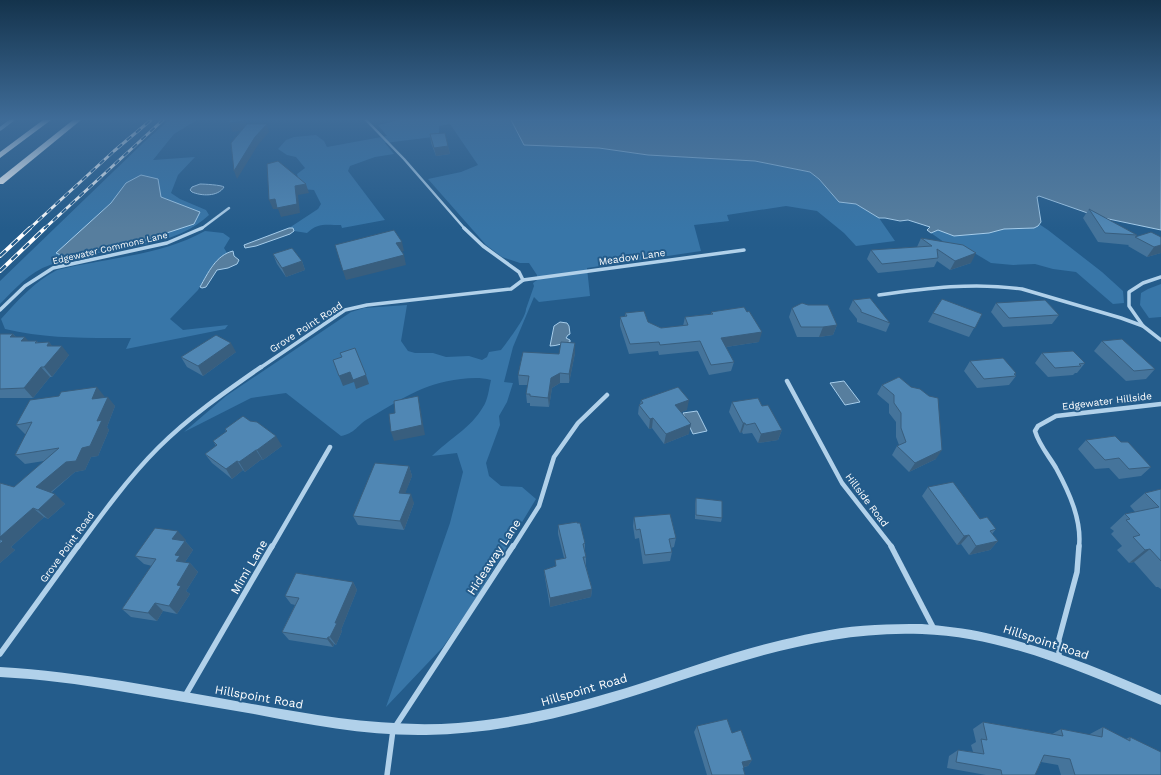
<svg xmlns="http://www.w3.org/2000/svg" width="1161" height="775" font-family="'Work Sans',sans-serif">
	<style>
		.green { fill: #3876a8 }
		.water { fill: #577e9e; stroke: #a6cdeb }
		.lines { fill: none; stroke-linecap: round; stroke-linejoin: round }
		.stream { stroke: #a6cdeb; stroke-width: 3.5 }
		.minor-far3 { stroke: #b1d1ea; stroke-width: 2.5 }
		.minor-far2 { stroke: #b1d1ea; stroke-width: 3.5 }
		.minor-far1 { stroke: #b1d1ea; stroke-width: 4.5 }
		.minor { stroke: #b1d1ea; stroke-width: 5.5 }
		.tertiary { fill: #b1d1ea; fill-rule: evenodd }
		.motorway { fill: #fff; fill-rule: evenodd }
		.rail-far1-casing { stroke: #fff; stroke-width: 3 }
		.rail-casing { stroke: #fff; stroke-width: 4 }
		.rail-far1 { stroke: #245c8b; stroke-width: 2; stroke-dasharray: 6; stroke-linecap: butt }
		.rail { stroke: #245c8b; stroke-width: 2.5; stroke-dasharray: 8; stroke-linecap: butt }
		.wall { fill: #45749b }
		.shaded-wall { fill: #385e7e }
		.building { fill: #5087b4; stroke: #385e7e }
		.labels { text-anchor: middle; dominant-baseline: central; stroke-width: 4; stroke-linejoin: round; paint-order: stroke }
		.far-street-label { font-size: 9px; fill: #fff; stroke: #245c8b }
		.street-label { font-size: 10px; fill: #fff; stroke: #245c8b }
		.near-street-label { font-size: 12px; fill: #fff; stroke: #245c8b }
	</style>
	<rect width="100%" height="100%" fill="#245c8b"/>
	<!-- green -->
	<g class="green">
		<path d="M169,120H197L174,134L153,160L195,157L178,175L171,193L180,199L206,210L209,215C169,253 98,246 50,265C29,272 15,289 0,304V281L144,142Z"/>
		<path d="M400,120H511L517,131L599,148L648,155L755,161L810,172L819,179L839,202L856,204L879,218L895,241L856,246L844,233L817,211L786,206L727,215L729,221L694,225L701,251L587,268L590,296L539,302L534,297L513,347L504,382L513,383L507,402L499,416L500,425L486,463L489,476L501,486L522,487L536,499L473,603L443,647L386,707L450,523L463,472L457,453L432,456C449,439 471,428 483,407C488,400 489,388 491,380C480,377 471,378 461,379C422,383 399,401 366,420C356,427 355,433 341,436L286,393L251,398L184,432L226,396L351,312L364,308L407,305L401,341L408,351L415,353H433L446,357L469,356L482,360L487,357L489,352L501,350C507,342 526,318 526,309L534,286L533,283L537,280V275L529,263H520L502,257L486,245L428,179L461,172L478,165L450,124L439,126V133L433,135V137L385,143L394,154L375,157L350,166L348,171L385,220L342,228L341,225C327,225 318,222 307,233L294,231L293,228H289L318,209L321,204L314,190L301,189L297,174L305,168L296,157L287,155L278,149L286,140L294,137L316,135L324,141L327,147L387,136L378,125Z"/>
		<path d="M1039,224L1048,230L1102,272L1123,291L1124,303L1113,304L1076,272L1053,269L1035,264L1013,265L991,263L976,254L948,245L931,233L938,230L954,236L989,233L1004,229H1025Z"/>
		<path d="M205,231L223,233L230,238L224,248L227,253L212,266L198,290L170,319L183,330L228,325L225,329L126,349L131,338C89,338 47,339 5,329L1,319C18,300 34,282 57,270C105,258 160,256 205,231Z"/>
		<path d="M1161,284V317L1149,318L1140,305L1141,293L1148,289Z"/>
	</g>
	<!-- water -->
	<g class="water">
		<path d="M511,120H1161V230L1099,217L1039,196L1037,197L1041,222L1038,226L1034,228L1004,229L989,233L954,236L938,230L931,233L927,230L930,227L908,220L900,221L885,218H879L856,204L839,202L819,179L810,172L755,161L648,155L599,148L524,145Z"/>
		<path d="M141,175L158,179L161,197L200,212L194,224L130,245L63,256L56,253L111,203L126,183Z"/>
		<path d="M200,184C204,184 222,185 224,187C218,197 201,196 192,192L190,190L192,187Z"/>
		<path d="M289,228H293L294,231L290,234L256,246L245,248L244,245Z"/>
		<path d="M233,251L234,256L239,260L237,264L228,268L217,270L206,287L202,288L200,287C208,273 216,255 233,251Z"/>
		<path d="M560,322L567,323L569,326L570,334L568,335L566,338L570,340V342C563,343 557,346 550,346L554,326Z"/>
		<path d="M844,381L860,402L845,405L830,383Z"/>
		<path d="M697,411L707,431L693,434L683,413Z"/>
	</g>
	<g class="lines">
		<!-- stream -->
		<path class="stream" d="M0,129L12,120"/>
		<!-- minor-far3 -->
		<g class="minor-far3">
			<path d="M366,120L404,159L465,229"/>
			<path d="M201,229L229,208"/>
		</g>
		<!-- minor-far2 -->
		<g class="minor-far2">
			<path d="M464,228L483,246L519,272L523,280"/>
			<path d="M1161,277L1143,283L1129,292V306L1143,326L1161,340"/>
			<path d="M523,280L744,250"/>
			<path d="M879,295C927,288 974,282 1022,289L1121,318L1143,326"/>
			<path d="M0,310L25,286L53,268L167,243L202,228"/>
			<path d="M260,368L345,310L367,305L511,289L523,280"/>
		</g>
		<!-- minor-far1 -->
		<g class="minor-far1">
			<path d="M787,381L842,483L892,547"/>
			<path d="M78,547C102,514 129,477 158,448C189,417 225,392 261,367"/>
			<path d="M272,547L330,447"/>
			<path d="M513,547L539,506L554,457L578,423L607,395"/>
			<path d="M1079,547C1082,520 1069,492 1056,468C1049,456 1039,445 1035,431L1038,426L1056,416L1161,404"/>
		</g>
		<!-- minor -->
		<g class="minor">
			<path d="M891,546L934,629"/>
			<path d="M0,654L78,546"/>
			<path d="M1059,658V639L1077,572L1079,546"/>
			<path d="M185,696L272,546"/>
			<path d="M387,775L393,730L513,546"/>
		</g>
		<!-- tertiary -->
		<path class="tertiary" d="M922,624C943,626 965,628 986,633C1046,646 1104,670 1161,695V705C1084,673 1006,637 922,634C808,629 704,676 597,707C541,723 484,734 426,735C368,736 311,725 254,714C209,706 164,699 119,691C79,684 40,679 0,677V667C41,669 81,675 122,681C165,688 209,696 252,704C320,716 388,728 458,723C521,718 582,702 642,683C688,668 734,651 782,640C812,633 844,626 875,625C890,624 906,624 922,624Z"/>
		<!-- motorway -->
		<g class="motorway">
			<path d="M43,120H51L0,158V152Z"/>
			<path d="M73,120H81L3,184H0V178Z"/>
		</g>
		<defs>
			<g id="rail-far1">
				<path d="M29,229L114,151L151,120"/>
				<path d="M44,229L163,120"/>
			</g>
			<g id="rail">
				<path d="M0,256L30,228"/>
				<path d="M0,271L45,228"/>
			</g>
		</defs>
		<!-- rail-far1 casing -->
		<use href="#rail-far1" class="rail-far1-casing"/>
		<!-- rail casing -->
		<use href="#rail" class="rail-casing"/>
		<!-- rail-far1 -->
		<use href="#rail-far1" class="rail-far1"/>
		<!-- rail -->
		<use href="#rail" class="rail"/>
	</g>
	<!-- wall -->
	<g class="wall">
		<path d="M430,134L448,146L450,154L436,156L431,143Z"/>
		<path d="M1089,209L1137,235L1136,236L1161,237V253L1147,257L1128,246L1129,245L1098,242L1083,218Z"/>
		<path d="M921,238L971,263L950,270L937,261L934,267L878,273L867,259L871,250L917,247Z"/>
		<path d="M273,254L302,261L305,270L286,277L277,264Z"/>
		<path d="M853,300L890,323L886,332L857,322V319L849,309Z"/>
		<path d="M996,303L1059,315L1052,324L1003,327L991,312Z"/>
		<path d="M792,308L837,325L833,335L819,337H797L789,317Z"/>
		<path d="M711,312L759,342L726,347L734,362L731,371L709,375L698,351L659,355L658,351L629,354L620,326V317L625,316V313L648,322L661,328L683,326L685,317L711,314Z"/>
		<path d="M933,313L982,314L969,337L928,322Z"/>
		<path d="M0,334H13L16,337L28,341H37L38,343L49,342L52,346L69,355L52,377H50L33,398H0Z"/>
		<path d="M1102,341L1155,369L1146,379L1126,381L1094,351Z"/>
		<path d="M236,352L203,376L187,367L181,357Z"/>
		<path d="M575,353L569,383H560L552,388L549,407L530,406V403H527L526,394L528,385H519L518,375L559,354Z"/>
		<path d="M1042,353L1085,363L1077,373H1075L1073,375L1048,377L1035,363Z"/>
		<path d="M970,361L1016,373L1015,375L1016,376L1009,385L977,388L964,371Z"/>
		<path d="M899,377L936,459L909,472L892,455L897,446L899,445L896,437V422L889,413V404L877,394L882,385Z"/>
		<path d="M105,397L115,406L107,427L109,430L98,456L91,457L85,470L75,472L51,493L65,504L48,519L44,517L11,547L15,550L0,563V483L14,487L44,461L25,464L15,455L26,434H25L16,425Z"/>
		<path d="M641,400L687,410L681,412L689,434L664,444L652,428L649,429L638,414L639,405L640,404Z"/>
		<path d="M732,402L762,406L782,430L778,440L758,443L752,433L743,434L742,432L740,433L729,412Z"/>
		<path d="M225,429L282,446L263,460L262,459L245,472L243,470L232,479L212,463L205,454L216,446L213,441L226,432Z"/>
		<path d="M1086,440L1121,442L1151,467L1141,476L1119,479L1109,468L1095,469L1078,449Z"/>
		<path d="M409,466L412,476L405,493L414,503L404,530L358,525L353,516Z"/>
		<path d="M928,487L980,519L996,529L992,534L998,541L990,550L969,555L961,544L957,545L922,496Z"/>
		<path d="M1161,489V589L1158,587H1156L1134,562L1129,563L1117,550L1122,546L1111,534L1114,531L1110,528L1125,514L1135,512L1130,506L1145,493Z"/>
		<path d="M696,498L722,518L721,522L695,519V503Z"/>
		<path d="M634,517L676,538L674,547L671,548L672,552L670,561L643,564L639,538L635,539L633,526Z"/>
		<path d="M558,525L585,543V552L586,557V566L592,589L591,597L550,607L545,578L544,570L556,566L555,560L564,558L558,534Z"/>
		<path d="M186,540L185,541L193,550L185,562L186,563H190L198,572L186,591L190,594L177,614L163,611L157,621L131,617L122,609L152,566L144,564L135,556Z"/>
		<path d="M353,582L357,590L341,630L342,631L336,645L334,644L333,647L289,640L282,632L295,605L291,604L285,596Z"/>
		<path d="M983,722L1052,734L1061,729L1090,735V734L1103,727L1126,739L1130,737L1161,775H1061L1058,765L1041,762L1035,775H986L947,768L949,756L958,750L973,752L971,745L976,742L973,729Z"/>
		<path d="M697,726L732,733L752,760L748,766L744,767V768L743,769L745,775H707L694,732Z"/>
	</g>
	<!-- shaded-wall -->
	<g class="shaded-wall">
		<path d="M244,120H246L247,129L233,132L229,123Z"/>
		<path d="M267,124L269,132L258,145L237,179L234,171L255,137Z"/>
		<path d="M448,146L450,154L436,156L434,148Z"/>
		<path d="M306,184L309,193L298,195L300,213L281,217L278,209H273L269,200L275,199L295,186Z"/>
		<path d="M402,242L404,251L398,253L396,243Z"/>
		<path d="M1161,245V253L1147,257L1154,247Z"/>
		<path d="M976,253L971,263L950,270L955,261Z"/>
		<path d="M404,255L406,265L346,280L343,271Z"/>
		<path d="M302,261L305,270L286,277L282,268Z"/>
		<path d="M837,325L833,335L819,337L823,327Z"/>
		<path d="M762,332L759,342L719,348L721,338Z"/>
		<path d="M13,334L21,343L10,337Z"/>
		<path d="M25,337L33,346L21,341Z"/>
		<path d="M49,342L57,352L62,346L69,355L52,377L44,367L47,346Z"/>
		<path d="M231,343L236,352L203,376L198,366Z"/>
		<path d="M575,343V353L569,383V374Z"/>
		<path d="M41,367L50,377L33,398L24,388Z"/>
		<path d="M350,372L366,375L369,384L356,389L354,382L343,386L339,376Z"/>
		<path d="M560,373V383L552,388L549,407L548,398L551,378Z"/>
		<path d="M97,387L105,397L92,399Z"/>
		<path d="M418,396L420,406L425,435L394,441L391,432Z"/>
		<path d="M108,397L115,406L107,427L109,430L98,456L91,457L85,470L75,472L46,496L36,487L82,448L97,421Z"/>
		<path d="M689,400L687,410L674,415L675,405Z"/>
		<path d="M653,418L652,428L649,429L650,419Z"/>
		<path d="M743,423H745L742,432L740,433Z"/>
		<path d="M691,424L689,434L664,444L666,434Z"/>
		<path d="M782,430L778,440L758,443L761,434Z"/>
		<path d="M276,436L282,446L263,460L257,450Z"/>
		<path d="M256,450L262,459L245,472L239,462Z"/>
		<path d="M942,450L936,459L909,472L915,463Z"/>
		<path d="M237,461L243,470L232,479L226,469Z"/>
		<path d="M409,466L412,476L402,502L399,493Z"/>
		<path d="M55,494L65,504L48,519L38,510Z"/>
		<path d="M411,494L414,503L404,530L400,521Z"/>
		<path d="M33,508L44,517L11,547L15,550L0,563V537Z"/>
		<path d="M178,531L186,540L185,541L193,550L185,562L188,565L176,561L172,539Z"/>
		<path d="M969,535L961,544L957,545L964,536Z"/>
		<path d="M998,541L990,550L969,555L976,546Z"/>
		<path d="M1150,549L1134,562L1129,563L1145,550Z"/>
		<path d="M190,563L198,572L186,591L190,594L177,614L169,606L177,585Z"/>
		<path d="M353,582L357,590L341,630L342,631L336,645L330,637L335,623Z"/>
		<path d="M592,589L591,597L550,607V598Z"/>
		<path d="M155,603L163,611L157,621L148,613Z"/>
		<path d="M328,637L334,644L333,647L327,639Z"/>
		<path d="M752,760L748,766L738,768L742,762Z"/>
	</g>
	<!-- building -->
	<g class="building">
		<path d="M229,120H244V121L229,123Z"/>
		<path d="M247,124H267L255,137L234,171L231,143Z"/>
		<path d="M445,133L448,146L434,148L430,134Z"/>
		<path d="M278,161L306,184L295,186L297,204L277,208L275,199L269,200L267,164Z"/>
		<path d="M1089,209L1137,235L1105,233Z"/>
		<path d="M394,230L402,242L396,243L404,255L343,271L335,245Z"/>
		<path d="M1151,232L1161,237V245L1154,247L1135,237Z"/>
		<path d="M921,238L963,245L976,253L955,261L937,249L938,258L882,264L871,250L932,246Z"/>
		<path d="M292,248L302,261L282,268L273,254Z"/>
		<path d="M870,298L890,323L861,312V310L853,300Z"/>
		<path d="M942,299L982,314L975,328L933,313Z"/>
		<path d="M1045,300L1059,315L1009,318L996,303Z"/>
		<path d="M802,303L808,305H828L837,325L823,327H801L792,308Z"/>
		<path d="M744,307L747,312L749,311L762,332L721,338L734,362L711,365L700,341L660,345L659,342L630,344L620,317L627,316L625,313L644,311L648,322L661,328L688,325L685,317L713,314L711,312Z"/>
		<path d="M0,334H13L10,337H25L21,341H37L35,343L49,342L47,346H62L44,367H41L24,388L0,389Z"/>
		<path d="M216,335L231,343L198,366L181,357Z"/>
		<path d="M1122,339L1155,369L1134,371L1102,341Z"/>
		<path d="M561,342L575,343L569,374L560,373L551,378L548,398L530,396V394H526L529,376L518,375L523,352L559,354Z"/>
		<path d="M355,348L366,375L353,380L350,372L339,376L333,360L342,357L340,353Z"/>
		<path d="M1073,351L1085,363L1079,364L1081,366L1055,368L1042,353Z"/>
		<path d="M1003,358L1016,373L1014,374L1016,376L984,379L970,361Z"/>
		<path d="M899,377L911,387L920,389L929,396L938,398L942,450L915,463L897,446L906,442L901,428V413L894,403V395L882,385Z"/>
		<path d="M97,387L92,399L108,397L97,421L102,420L90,446L82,448L76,461L66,462L36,487L55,494L38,510L33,508L0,537V483L14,487L59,448L15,455L32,422L16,425L30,400L59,396L61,392Z"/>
		<path d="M678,387L689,400L675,405L691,424L666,434L653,418L650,419L639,405L643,403L641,400Z"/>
		<path d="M418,396L422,425L391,432L389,414L395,413L394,401Z"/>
		<path d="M758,398L762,406L768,405L782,430L761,434L755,423L746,425L745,423H743L732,402Z"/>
		<path d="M243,416L250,421L257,422L276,436L257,450H256L239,462L237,461L226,469L205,454L217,445L213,441L227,431L225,429Z"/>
		<path d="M1115,436L1121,442H1128L1151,467L1129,469L1119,458L1105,460L1086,440Z"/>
		<path d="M375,463L409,466L399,493L411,494L400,521L353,516Z"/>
		<path d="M953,482L980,519L987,517L996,529L990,531L998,541L976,546L969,535L964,536L928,487Z"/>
		<path d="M1161,489V561L1150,549L1145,550L1133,537L1140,535L1126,520L1130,519L1125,514L1159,507L1145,493Z"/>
		<path d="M696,498L722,501V518L696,515Z"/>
		<path d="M670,514L676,538L669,539L672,552L645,555L640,529L636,530L634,517Z"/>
		<path d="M577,522V523H580L585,543L583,544L586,557H583L592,589L550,598L544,570L556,566L555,560L566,558L558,525Z"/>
		<path d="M155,528L178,531L172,539L185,541L175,555L180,556L176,561L190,563L177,585L181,586L169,606L155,603L148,613L122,609L156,559L135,556Z"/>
		<path d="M0,539L3,541L0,544Z"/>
		<path d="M296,573L353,582L335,623H337L330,637H328L327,639L282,632L299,598L285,596Z"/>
		<path d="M727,719L732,733L741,730L752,760L742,762L744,768H743L745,775H712L697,726Z"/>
		<path d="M983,722L1063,736L1061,729L1102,737L1103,727L1130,741V737L1161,752V775H1075L1070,759L1044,755L1035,775H1002L1001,770L956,762L958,750L984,754L981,739L987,740Z"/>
	</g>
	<!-- sky -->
	<linearGradient id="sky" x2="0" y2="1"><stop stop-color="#14334c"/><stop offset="0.52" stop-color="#3f6c98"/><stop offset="1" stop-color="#3f6c98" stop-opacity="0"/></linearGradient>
	<rect width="1161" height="229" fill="url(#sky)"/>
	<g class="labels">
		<!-- far-street labels -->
		<g class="far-street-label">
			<text transform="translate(110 248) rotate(-13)">Edgewater Commons Lane</text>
		</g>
		<!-- street labels -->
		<g class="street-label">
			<text transform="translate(632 257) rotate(-8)">Meadow Lane</text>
			<text transform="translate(306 327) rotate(-33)">Grove Point Road</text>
			<text transform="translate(1107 401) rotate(-7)">Edgewater Hillside</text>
			<text transform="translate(867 500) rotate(53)">Hillside Road</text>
			<text transform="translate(67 547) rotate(-54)">Grove Point Road</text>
		</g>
		<!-- near-street labels -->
		<g class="near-street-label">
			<text transform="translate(494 557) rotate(-57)">Hideaway Lane</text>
			<text transform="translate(249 567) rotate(-60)">Mimi Lane</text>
			<text transform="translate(1046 642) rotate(18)">Hillspoint Road</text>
			<text transform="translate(584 690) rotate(-16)">Hillspoint Road</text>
			<text transform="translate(259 697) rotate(10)">Hillspoint Road</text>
		</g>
	</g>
</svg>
